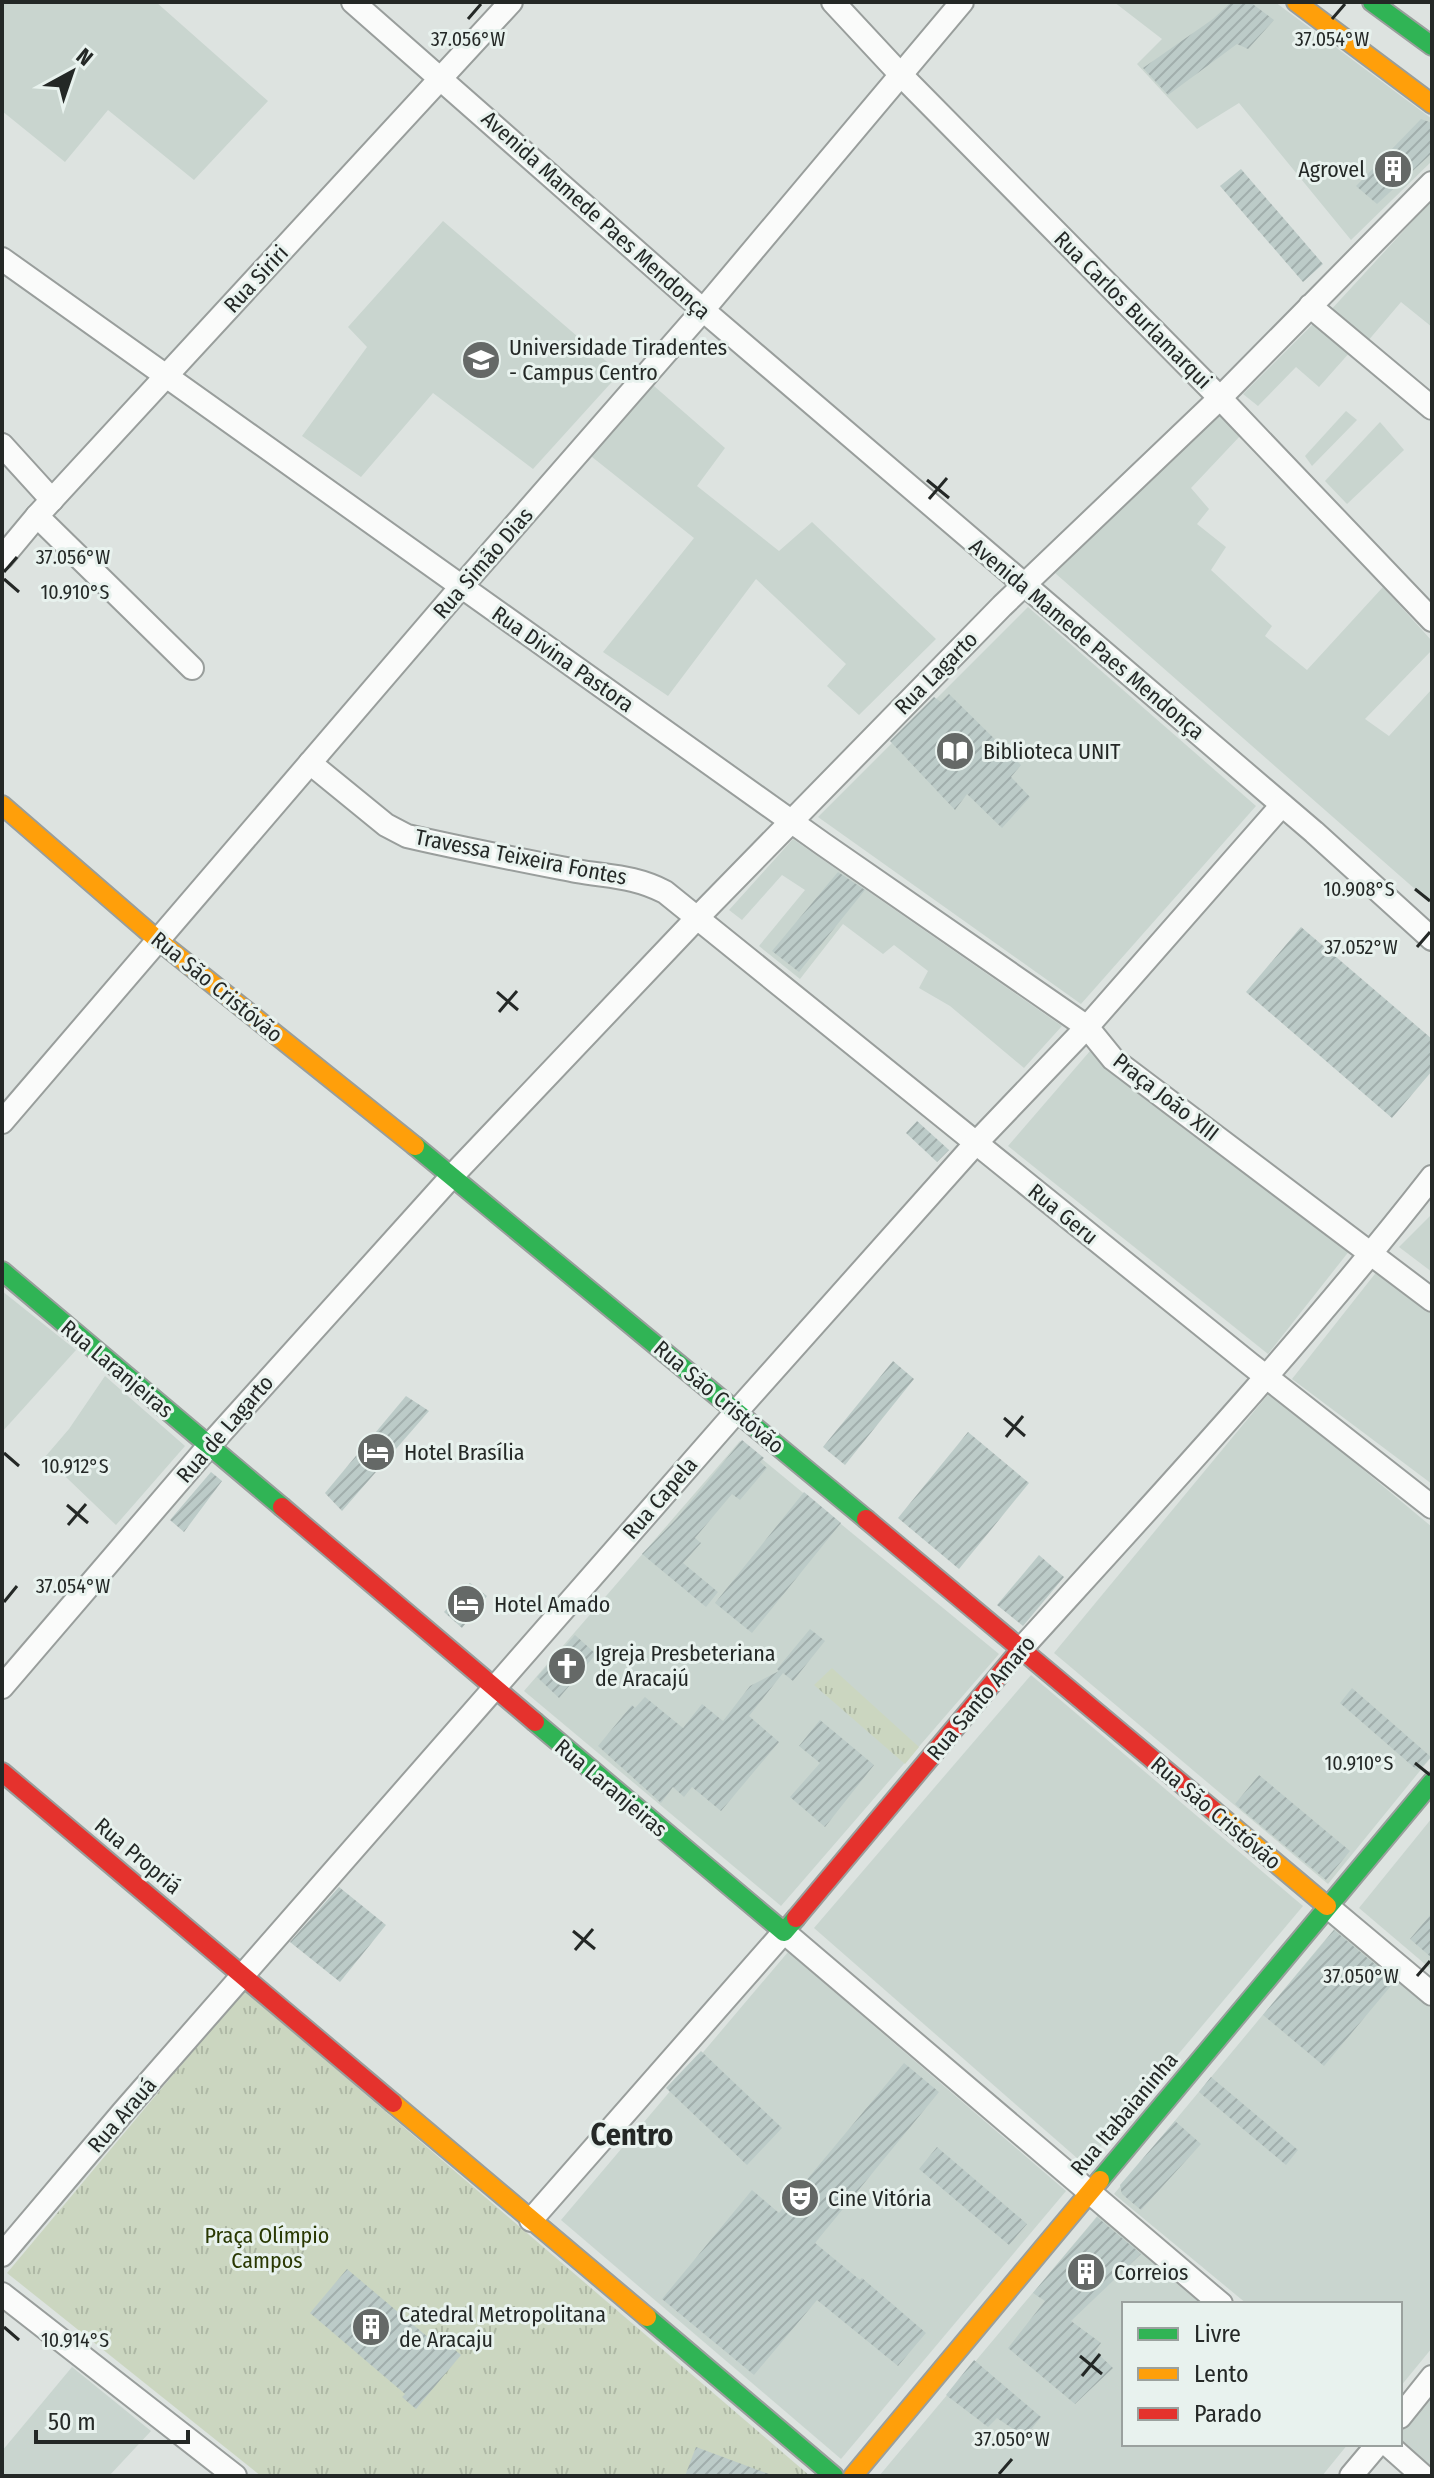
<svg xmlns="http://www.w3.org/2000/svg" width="1434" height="2478" font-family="'Fira Sans Condensed',sans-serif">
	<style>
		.built { fill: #c9d5cf }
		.grass { fill: url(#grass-tufts) }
		.building { fill: url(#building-hatch) }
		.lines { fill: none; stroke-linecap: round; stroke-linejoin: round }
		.street-casing { stroke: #999e9c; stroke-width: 26 }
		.fast-casing { stroke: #999e9c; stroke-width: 22 }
		.slow-casing { stroke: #999e9c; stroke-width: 22 }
		.jam-casing { stroke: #999e9c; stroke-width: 22 }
		.street { stroke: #fafbfa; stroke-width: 22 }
		.fast { stroke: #30b455; stroke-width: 18 }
		.slow { stroke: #ff9f0a; stroke-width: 18 }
		.jam { stroke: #e5322d; stroke-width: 18 }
		.ticks { fill: none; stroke: #242826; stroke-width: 3 }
		.labels { text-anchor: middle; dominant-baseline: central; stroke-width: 6; stroke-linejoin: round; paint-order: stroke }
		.poi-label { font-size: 22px; fill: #242826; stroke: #e8f2ee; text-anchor: start }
		.street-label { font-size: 22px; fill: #242826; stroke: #e8f2ee }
		.park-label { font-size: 22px; fill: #293802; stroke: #e8f2ee }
		.district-label { font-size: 30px; font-weight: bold; fill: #242826; stroke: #e8f2ee }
		.ticks-label { font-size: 20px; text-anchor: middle; fill: #242826; stroke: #e8f2ee; stroke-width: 6; stroke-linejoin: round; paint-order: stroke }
	</style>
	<defs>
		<pattern id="grass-tufts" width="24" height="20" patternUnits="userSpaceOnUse" patternTransform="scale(2)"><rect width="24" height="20" fill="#cbd6c0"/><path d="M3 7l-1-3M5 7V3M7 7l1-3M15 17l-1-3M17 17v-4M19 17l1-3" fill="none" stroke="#aeb8a5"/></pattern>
		<pattern id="building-hatch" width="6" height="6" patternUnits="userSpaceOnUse" patternTransform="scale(2)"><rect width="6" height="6" fill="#bccbc8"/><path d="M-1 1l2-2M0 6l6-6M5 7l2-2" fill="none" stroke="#a1aeac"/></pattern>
	</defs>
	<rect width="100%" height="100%" fill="#dde3e0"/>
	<!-- built -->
	<g class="built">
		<path d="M2,2H156L268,101L194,180L108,110L65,162L2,111Z"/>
		<path d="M1114,2H1275L1432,119V161L1351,240L1239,103L1197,129L1137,64L1162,39Z"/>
		<path d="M1432,200V327L1401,302L1367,342L1329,312Z"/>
		<path d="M443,221L620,373L533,469L433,393L361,477L302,436L367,347L348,327Z"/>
		<path d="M1317,320L1351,351L1319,387L1296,367L1258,406L1243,394Z"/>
		<path d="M646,379L725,448L697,486L779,551L812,522L936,639L859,715L827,686L846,664L756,579L668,696L603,652L694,538L587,453Z"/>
		<path d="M1346,411L1357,420L1312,466L1305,456Z"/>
		<path d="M1221,413L1241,435L1191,488L1209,509L1197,524L1226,547L1211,570L1272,626L1265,636L1307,670L1383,587L1432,641V650L1365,719L1389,736L1432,689V904L1055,573Z"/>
		<path d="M1380,422L1404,450L1347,504L1325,481Z"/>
		<path d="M1028,607L1256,806L1081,1004L818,817Z"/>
		<path d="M793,839L1062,1026L1024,1068L950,1006L919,988L928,971L894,945L883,954L843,924L800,979L759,946L805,890L782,875L742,920L729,910Z"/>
		<path d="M1090,1051L1350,1250L1268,1354L1008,1146Z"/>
		<path d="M1432,1214V1272L1399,1247Z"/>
		<path d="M1378,1270L1432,1314V1484L1292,1379Z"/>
		<path d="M2,1291L76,1350L2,1432Z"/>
		<path d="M105,1376L185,1446L116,1525L45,1457L69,1429Z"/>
		<path d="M1270,1392L1432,1527V1756L1328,1884L1054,1653Z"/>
		<path d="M740,1441L999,1654L781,1906L524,1691Z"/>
		<path d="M1031,1675L1303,1906L1085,2165L814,1928Z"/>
		<path d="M1432,1818V1970L1359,1908Z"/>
		<path d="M1335,1928L1432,2009V2348L1400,2387V2304H1247L1114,2194Z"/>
		<path d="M788,1952L1066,2191L841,2459L561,2220Z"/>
		<path d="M1099,2214L1201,2304H1124V2444H1348L1322,2476H879Z"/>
		<path d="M72,2367L151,2431L109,2476H2V2451Z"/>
		<path d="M1432,2389V2468L1400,2442V2428Z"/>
	</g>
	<!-- grass -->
	<g class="grass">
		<path d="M832,1668L919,1747L905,1764L814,1685Z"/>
		<path d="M244,1990L810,2476H261L7,2273Z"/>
	</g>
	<!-- building -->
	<g class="building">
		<path d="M1231,2H1250L1274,20L1248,49L1237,44L1168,95L1143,68L1213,19Z"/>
		<path d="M1421,119L1432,123V153L1377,204L1356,186Z"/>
		<path d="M1241,169L1323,264L1303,282L1220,186Z"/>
		<path d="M949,694L1021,765L1011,777L1030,797L1002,828L967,794L955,810L890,741L934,697L941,702Z"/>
		<path d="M838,872L865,890L799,972L772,951Z"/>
		<path d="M1301,927L1432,1039V1071L1392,1118L1246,992Z"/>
		<path d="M917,1121L949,1150L937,1162L906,1133Z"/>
		<path d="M893,1361L914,1379L845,1465L823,1447Z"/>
		<path d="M406,1396L429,1411L342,1511L325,1493Z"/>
		<path d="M968,1432L1029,1483L959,1569L898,1518Z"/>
		<path d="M742,1440L764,1458L760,1462L767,1468L740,1500L732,1494L695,1538L701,1543L683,1563L718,1592L706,1607L642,1554L677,1518Z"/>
		<path d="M211,1472L222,1481L184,1532L170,1520Z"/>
		<path d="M804,1492L841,1523L752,1633L715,1603Z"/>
		<path d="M1039,1555L1064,1577L1023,1626L997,1605Z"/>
		<path d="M470,1583L487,1596L462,1628L444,1612Z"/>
		<path d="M810,1629L825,1641L793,1681L783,1673L749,1716L779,1742L721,1811L692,1787L684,1797L673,1787L661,1803L598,1746L632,1705L635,1708L645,1697L683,1728L702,1704L723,1721L750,1686L779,1671L777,1669Z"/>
		<path d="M575,1635L596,1654L559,1698L537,1677Z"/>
		<path d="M1352,1688L1431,1757L1424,1765L1417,1770L1340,1703Z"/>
		<path d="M820,1720L874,1765L825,1827L790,1797L820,1763L799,1746Z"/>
		<path d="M1259,1775L1350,1851L1326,1880L1235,1804Z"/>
		<path d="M339,1887L386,1925L340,1982L290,1942Z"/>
		<path d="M1432,1913V1958L1410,1939Z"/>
		<path d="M1334,1930L1395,1981L1324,2066L1263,2015Z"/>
		<path d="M701,2051L782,2128L747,2165L666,2088Z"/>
		<path d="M904,2063L939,2092L815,2243L860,2280L862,2278L926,2333L898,2366L817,2300L754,2375L662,2299L752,2190L779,2213Z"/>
		<path d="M1211,2077L1298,2150L1286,2165L1199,2092Z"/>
		<path d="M1175,2121L1201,2144L1141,2210L1122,2194L1120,2185Z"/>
		<path d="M937,2147L1027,2224L1009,2245L919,2169Z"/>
		<path d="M1097,2217L1141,2254L1071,2321L1101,2343L1095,2351L1113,2368L1075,2404L1008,2348L1045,2301L1033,2293Z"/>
		<path d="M347,2269L442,2349L447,2343L461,2355L416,2409L402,2397L405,2394L310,2313Z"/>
		<path d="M974,2360L1041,2417L1025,2437L997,2418L988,2427L946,2395Z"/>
		<path d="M696,2447L769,2474L768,2476H685Z"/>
	</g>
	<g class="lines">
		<defs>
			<g id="street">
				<path d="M353,2L703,310L1314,832L1432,939"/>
				<path d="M833,2L901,75L1220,398L1432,620"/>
				<path d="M2,259L823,844L1087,1027L1113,1059L1432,1300"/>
				<path d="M1310,306L1432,408"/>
				<path d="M2,445L52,500"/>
				<path d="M37,516L192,668"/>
				<path d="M2,558L37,516L511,2"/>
				<path d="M310,763L386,825L407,836C463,849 520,860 576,871C610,877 634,876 665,892L1250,1364L1432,1507"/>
				<path d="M2,1122L461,587L703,310L962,2"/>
				<path d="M1021,1649C1161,1495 1303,1342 1432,1177"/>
				<path d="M2,1687L208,1447L452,1176L697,918L1002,606L1220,398L1432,183"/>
				<path d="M1327,1906L1432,1994"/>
				<path d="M531,2220L784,1932L1221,2304"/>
				<path d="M2,2255L123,2112L737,1411L976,1143L1087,1027L1282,805"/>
				<path d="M2,2294L235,2476"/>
				<path d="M1400,2417L1432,2377"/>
				<path d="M1387,2444L1423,2476"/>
				<path d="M1351,2476L1378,2444"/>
			</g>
			<g id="fast">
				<path d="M1372,2L1432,46"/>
				<path d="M415,1146L866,1519"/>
				<path d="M2,1271L282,1507"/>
				<path d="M535,1722L784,1932L796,1918"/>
				<path d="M1100,2180L1432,1782"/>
				<path d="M647,2317L834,2476"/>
			</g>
			<g id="slow">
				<path d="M1296,2L1432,104"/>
				<path d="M2,805L159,941L415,1146"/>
				<path d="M1213,1810L1327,1906"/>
				<path d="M393,2103L647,2317"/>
				<path d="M853,2476L1100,2180"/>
			</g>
			<g id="jam">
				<path d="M282,1507L535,1722"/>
				<path d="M866,1519L1213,1810"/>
				<path d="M2,1772L393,2103"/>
				<path d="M796,1918L1021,1649"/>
			</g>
		</defs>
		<!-- street casing -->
		<use href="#street" class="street-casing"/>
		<!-- fast casing -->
		<use href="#fast" class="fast-casing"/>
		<!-- slow casing -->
		<use href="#slow" class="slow-casing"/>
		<!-- jam casing -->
		<use href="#jam" class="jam-casing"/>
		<!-- street -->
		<use href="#street" class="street"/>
		<!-- fast -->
		<use href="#fast" class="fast"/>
		<!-- slow -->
		<use href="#slow" class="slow"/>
		<!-- jam -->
		<use href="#jam" class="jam"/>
	</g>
	<!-- ticks -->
	<path class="ticks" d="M468,19L481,4M1332,19L1345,4M927,480L949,498M929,499L947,478M4,572L17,557M4,579L19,592M1415,889L1430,901M1417,947L1430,932M497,992L518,1010M499,1012L517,991M1004,1418L1025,1436M1006,1437L1023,1416M4,1453L19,1466M67,1505L88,1523M68,1525L86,1504M4,1602L17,1586M1415,1763L1430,1775M573,1931L595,1949M575,1950L593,1929M1417,1976L1430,1961M4,2327L19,2340M1080,2356L1102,2374M1082,2376L1100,2354M999,2474L1012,2459"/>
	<!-- icons -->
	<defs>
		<symbol id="building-disc" viewBox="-11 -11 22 22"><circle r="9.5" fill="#656967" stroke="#e8f2ee"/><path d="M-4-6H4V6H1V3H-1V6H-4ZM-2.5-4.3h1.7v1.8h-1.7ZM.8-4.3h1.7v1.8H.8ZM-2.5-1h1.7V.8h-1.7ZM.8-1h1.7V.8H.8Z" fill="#fff"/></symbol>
		<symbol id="university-disc" viewBox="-11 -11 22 22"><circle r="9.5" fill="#656967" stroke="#e8f2ee"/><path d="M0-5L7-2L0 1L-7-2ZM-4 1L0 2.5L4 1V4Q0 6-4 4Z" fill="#fff"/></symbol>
		<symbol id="library-disc" viewBox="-11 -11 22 22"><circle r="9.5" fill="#656967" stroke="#e8f2ee"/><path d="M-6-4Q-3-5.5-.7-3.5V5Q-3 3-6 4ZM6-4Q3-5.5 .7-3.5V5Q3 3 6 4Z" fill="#fff"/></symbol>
		<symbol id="hotel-disc" viewBox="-11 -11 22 22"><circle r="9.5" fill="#656967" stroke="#e8f2ee"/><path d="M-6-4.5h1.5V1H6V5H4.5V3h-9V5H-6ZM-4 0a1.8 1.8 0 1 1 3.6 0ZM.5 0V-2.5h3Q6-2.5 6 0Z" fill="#fff"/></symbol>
		<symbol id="church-disc" viewBox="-11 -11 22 22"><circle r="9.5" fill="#656967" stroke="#e8f2ee"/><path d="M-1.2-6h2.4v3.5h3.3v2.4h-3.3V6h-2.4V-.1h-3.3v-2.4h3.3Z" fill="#fff"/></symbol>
		<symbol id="theatre-disc" viewBox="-11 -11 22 22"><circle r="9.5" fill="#656967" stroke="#e8f2ee"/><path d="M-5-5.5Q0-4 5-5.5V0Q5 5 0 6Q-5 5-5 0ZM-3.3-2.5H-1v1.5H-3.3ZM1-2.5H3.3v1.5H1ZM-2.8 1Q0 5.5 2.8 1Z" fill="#fff"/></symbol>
	</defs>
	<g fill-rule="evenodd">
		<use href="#building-disc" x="1371" y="147" width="44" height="44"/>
		<use href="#university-disc" x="459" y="338" width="44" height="44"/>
		<use href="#library-disc" x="933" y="729" width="44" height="44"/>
		<use href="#hotel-disc" x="354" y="1430" width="44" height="44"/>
		<use href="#hotel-disc" x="444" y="1582" width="44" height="44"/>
		<use href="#church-disc" x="545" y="1644" width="44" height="44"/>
		<use href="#theatre-disc" x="778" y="2176" width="44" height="44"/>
		<use href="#building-disc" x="1064" y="2250" width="44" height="44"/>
		<use href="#building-disc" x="349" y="2305" width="44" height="44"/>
	</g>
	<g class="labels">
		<!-- poi labels -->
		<g class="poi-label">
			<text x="1365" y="169" text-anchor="end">Agrovel</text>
			<text x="509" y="347">Universidade Tiradentes<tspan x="509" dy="25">- Campus Centro</tspan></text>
			<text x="983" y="751">Biblioteca UNIT</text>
			<text x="404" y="1452">Hotel Brasília</text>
			<text x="494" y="1604">Hotel Amado</text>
			<text x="595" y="1653">Igreja Presbeteriana<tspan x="595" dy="25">de Aracajú</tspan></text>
			<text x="828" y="2198">Cine Vitória</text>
			<text x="1114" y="2272">Correios</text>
			<text x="399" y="2314">Catedral Metropolitana<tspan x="399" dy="25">de Aracaju</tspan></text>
		</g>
		<!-- street labels -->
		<g class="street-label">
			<text transform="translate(596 215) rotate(42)">Avenida Mamede Paes Mendonça</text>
			<text transform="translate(256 279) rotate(-47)">Rua Siriri</text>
			<text transform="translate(1133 310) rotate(45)">Rua Carlos Burlamarqui</text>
			<text transform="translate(483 563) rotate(-49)">Rua Simão Dias</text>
			<text transform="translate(1087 639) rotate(40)">Avenida Mamede Paes Mendonça</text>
			<text transform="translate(563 659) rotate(35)">Rua Divina Pastora</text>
			<text transform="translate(936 673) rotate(-45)">Rua Lagarto</text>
			<text transform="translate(521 857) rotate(11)">Travessa Teixeira Fontes</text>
			<text transform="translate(217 987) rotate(39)">Rua São Cristóvão</text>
			<text transform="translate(1166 1097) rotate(38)">Praça João XIII</text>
			<text transform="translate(1063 1214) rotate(39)">Rua Geru</text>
			<text transform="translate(117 1369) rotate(40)">Rua Laranjeiras</text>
			<text transform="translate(719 1397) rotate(40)">Rua São Cristóvão</text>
			<text transform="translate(225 1429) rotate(-49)">Rua de Lagarto</text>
			<text transform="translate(660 1498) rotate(-49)">Rua Capela</text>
			<text transform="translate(981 1698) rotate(-50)">Rua Santo Amaro</text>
			<text transform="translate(611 1788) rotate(40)">Rua Laranjeiras</text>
			<text transform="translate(1216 1813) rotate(40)">Rua São Cristóvão</text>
			<text transform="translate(138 1856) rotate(40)">Rua Propriá</text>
			<text transform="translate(1124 2114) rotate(-50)">Rua Itabaianinha</text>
			<text transform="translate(122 2115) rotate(-49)">Rua Arauá</text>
		</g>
		<!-- park labels -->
		<g class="park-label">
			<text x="267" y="2235">Praça Olímpio<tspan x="267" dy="25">Campos</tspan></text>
		</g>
		<!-- district labels -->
		<g class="district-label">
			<text x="632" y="2135">Centro</text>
		</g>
	</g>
	<g class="ticks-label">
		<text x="468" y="46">37.056°W</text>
		<text x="1332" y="46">37.054°W</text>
		<text x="73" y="564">37.056°W</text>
		<text x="75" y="599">10.910°S</text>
		<text x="1359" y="896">10.908°S</text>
		<text x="1361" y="954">37.052°W</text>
		<text x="75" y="1473">10.912°S</text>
		<text x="73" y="1593">37.054°W</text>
		<text x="1359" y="1770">10.910°S</text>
		<text x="1361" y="1983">37.050°W</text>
		<text x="75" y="2347">10.914°S</text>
		<text x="1012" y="2446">37.050°W</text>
	</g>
	<!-- border -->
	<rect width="1434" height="2478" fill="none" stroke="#242826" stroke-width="8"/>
	<!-- legend -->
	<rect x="1122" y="2302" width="280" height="144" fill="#e8f2ee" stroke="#9aa19e" stroke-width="2"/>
	<rect x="1138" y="2328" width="40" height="12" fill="#30b455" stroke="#9aa19e" stroke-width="2"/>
	<text x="1194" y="2342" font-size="24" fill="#242826">Livre</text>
	<rect x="1138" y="2368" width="40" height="12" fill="#ff9f0a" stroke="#9aa19e" stroke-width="2"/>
	<text x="1194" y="2382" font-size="24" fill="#242826">Lento</text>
	<rect x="1138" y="2408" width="40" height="12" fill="#e5322d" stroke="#9aa19e" stroke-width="2"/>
	<text x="1194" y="2422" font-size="24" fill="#242826">Parado</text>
	<!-- north arrow -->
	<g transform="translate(72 72) rotate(40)" stroke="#e8f2ee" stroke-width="6" paint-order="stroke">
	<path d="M0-6L14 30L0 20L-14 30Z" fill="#242826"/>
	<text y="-12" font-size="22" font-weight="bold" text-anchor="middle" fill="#242826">N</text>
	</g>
	<!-- scale -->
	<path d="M36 2430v12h152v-12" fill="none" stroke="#242826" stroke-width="4"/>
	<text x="48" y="2430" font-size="24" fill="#242826" stroke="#e8f2ee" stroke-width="6" paint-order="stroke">50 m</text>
</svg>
